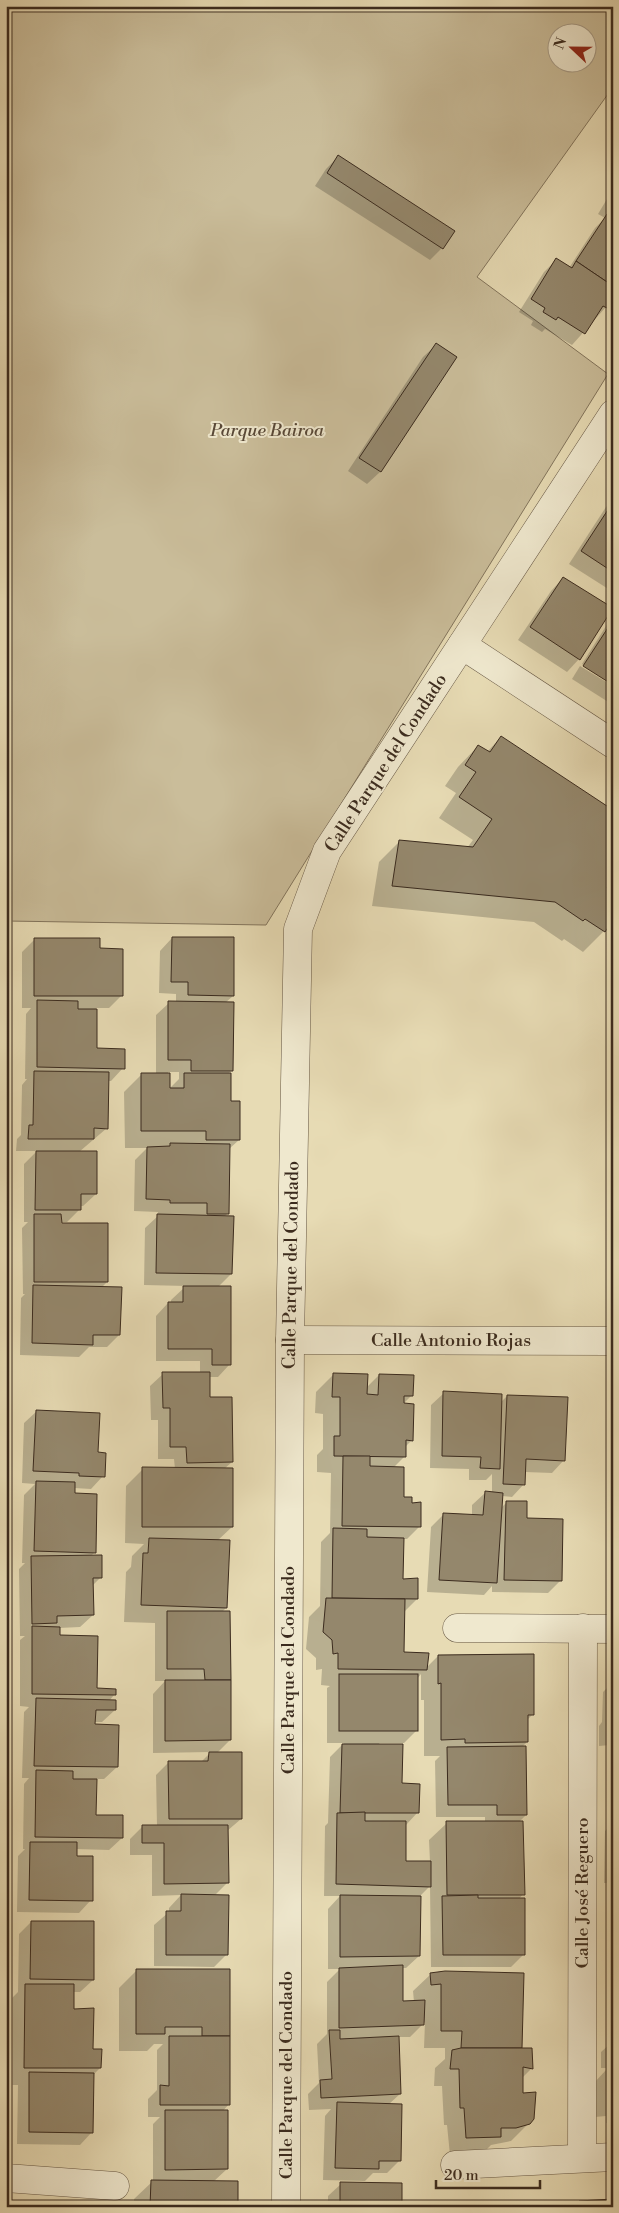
<svg xmlns="http://www.w3.org/2000/svg" width="619" height="2213" font-family="'Libre Bodoni',serif">
	<style>
		.green { fill: #cabd9a; stroke: #82745c; fill-rule: evenodd }
		.shadow { fill: #0003; fill-rule: evenodd }
		.building { fill: #94876c; stroke: #3b2b1e }
		.lines { fill: none; stroke-linecap: round; stroke-linejoin: round }
		.minor-casing { stroke: #665744; stroke-width: 29 }
		.minor { stroke: #efe8ce; stroke-width: 28 }
		.labels { text-anchor: middle; dominant-baseline: central; stroke-width: 4; stroke-linejoin: round; paint-order: stroke }
		.park-label { font-size: 18px; font-style: italic; fill: #584837; stroke: #efe8ce }
		.street-label { font-size: 18px; fill: #3b2b1e; stroke: #efe8ce }
	</style>
	<rect width="100%" height="100%" fill="#e7dbb4"/>
	<filter id="stains"><feTurbulence type="fractalNoise" baseFrequency=".004" numOctaves="4"/><feColorMatrix values="0 0 0 0 .2 0 0 0 0 .09 0 0 0 0 .02 0 0 0 .5 -.17"/></filter>
	<radialGradient id="worn" r=".72"><stop offset=".6" stop-color="#630" stop-opacity="0"/><stop offset="1" stop-color="#630" stop-opacity=".3"/></radialGradient>
	<!-- green -->
	<path class="green" d="M6,6H613V87L477,277L608,374L266,925L6,921ZM556,32H586V62H556Z"/>
	<!-- shadow -->
	<g class="shadow">
		<path d="M338,157L442,248L430,260L315,186L326,169Z"/>
		<path d="M613,189V296L606,307L572,345L545,329L542,332L531,325L533,321L519,312L544,272L556,260L569,268L595,228L605,218L598,214Z"/>
		<path d="M436,345L455,357L380,472L367,484L348,471L423,357Z"/>
		<path d="M613,500V592L569,564L606,507Z"/>
		<path d="M563,578L579,659L567,672L518,640L551,591Z"/>
		<path d="M613,615V683L582,664Z"/>
		<path d="M580,666L613,686V705L572,679Z"/>
		<path d="M501,737L605,888L604,931L583,952L564,939L562,941L534,922L372,906L379,862L399,842L467,848L473,840L439,818L456,793L445,786L458,767L478,746L487,752Z"/>
		<path d="M172,938L233,996L225,1003L232,1070L229,1073V1102L239,1140L229,1149L228,1213L224,1217L231,1274L217,1288L230,1364L218,1377H209V1398L232,1462L224,1469L232,1527L217,1541L226,1608L222,1612L230,1740L216,1754L241,1819L227,1831V1883L214,1896L227,1954L214,1967L154,1966V1925L169,1912V1908L181,1895L152,1896V1855H130V1839L143,1826H157L156,1775L169,1762H201L211,1752L153,1753V1694L165,1681H155V1623L124,1622L126,1572L131,1567L132,1556L144,1544L125,1543L126,1486L143,1469H175L174,1459H158V1420H151L150,1386L163,1374L200,1373V1361H156V1316L168,1303H171V1300L186,1286L144,1285L145,1228L158,1216V1212L134,1211L135,1160L147,1148H125L124,1092L142,1074H156V1015L169,1003H176V994L159,993L160,951ZM168,1072H179V1079L168,1090Z"/>
		<path d="M35,939L98,950L122,995L109,1008H96V1049L123,1068L111,1081H108L107,1128L79,1152L96,1194L83,1206H80V1209L67,1222H60L107,1282L101,1288L119,1335L107,1347H89L79,1357L20,1355L21,1298L25,1294H23L22,1228L28,1222H24V1164L37,1151H16L17,1139L21,1135L22,1085L27,1079H25L26,1014L31,1008H22V952Z"/>
		<path d="M333,1375L366,1388L379,1375L412,1395L403,1404L412,1440L405,1447V1456L393,1468L403,1498L411,1504L420,1526L407,1539H403L401,1580L417,1599L404,1612L403,1653L426,1668L438,1656L533,1714L527,1720V1742L521,1748L526,1815L519,1822L523,1894L519,1899L524,1954L511,1967H431L430,1886L420,1896L419,1956L406,1968H402V2003L414,2002L413,1991L431,1974L521,2049L532,2068L522,2078V2094L529,2123L511,2141L491,2145L482,2154L450,2155L447,2125H444L442,2086H434L435,2068L445,2059V2048H424L425,2022L410,2037H398L400,2094L389,2104L400,2160L387,2173H373L365,2181L323,2180L325,2116L331,2109L309,2110L308,2094L319,2083L317,2044L327,2034V1982L340,1969H328V1909L340,1896H324L325,1826L328,1823L330,1757L344,1743H327V1688L330,1686L321,1685L322,1669L316,1670V1658L306,1649L309,1617L320,1606L321,1542L330,1533L331,1473L317,1472V1455L323,1449V1414L315,1413L316,1392ZM421,1674V1700H424V1756H440L435,1761L436,1817H485V1822L447,1823L429,1840L430,1862H404L406,1825L418,1812L401,1785L379,1743H404L417,1730V1679Z"/>
		<path d="M444,1393L501,1402L507,1396L564,1460L552,1473L525,1472L524,1484L512,1497L502,1496L501,1508L507,1502L526,1519L561,1580L548,1593L492,1592V1586L484,1595L427,1592L431,1527L444,1514L472,1516V1505L485,1493H492V1474L486,1480H469V1469L430,1468L431,1405Z"/>
		<path d="M37,1411L97,1454L103,1476L91,1489L74,1488V1495L95,1552L91,1556L101,1577L92,1586L93,1615L80,1627L59,1628V1637L96,1690L114,1695L109,1701L115,1710L102,1722H94V1726L117,1767L104,1779H95V1816L122,1838L109,1850L76,1849V1857L91,1900L79,1913L17,1912L18,1856L25,1849H23L24,1784L29,1778H22L24,1712L29,1707L20,1706V1640L25,1636H20L19,1569L25,1563H22L24,1495L35,1484L22,1483L24,1423Z"/>
		<path d="M613,1682V1761H610V1745L599,1746V1726L602,1722L603,1692Z"/>
		<path d="M613,1823V1883H604L605,1831Z"/>
		<path d="M613,1904V1961H611Z"/>
		<path d="M31,1922L93,1980L80,1992H72V2010L100,2068L93,2075L92,2132L80,2145L17,2144L18,2085H8V2002L18,1992L19,1934Z"/>
		<path d="M136,1971H229V2104L222,2112L227,2169L213,2182L236,2207H134V2199L153,2181V2124L160,2117H148V2099L157,2090V2050L163,2044H154L147,2051H119V1988Z"/>
		<path d="M613,1979V2123H606V2116L595,2117L594,2083L606,2070V2068H601V2052L611,2043L609,1983Z"/>
		<path d="M341,2184L401,2207H328V2196Z"/>
	</g>
	<!-- building -->
	<g class="building">
		<path d="M338,155L455,231L443,249L327,173Z"/>
		<path d="M607,214L613,218V286L576,261Z"/>
		<path d="M556,258L572,268L576,261L613,286V298L607,308L603,306L585,334L558,317L556,320L543,312L545,308L531,299Z"/>
		<path d="M436,343L457,357L381,472L359,458Z"/>
		<path d="M613,502V572L581,551Z"/>
		<path d="M563,577L613,608L580,660L530,627Z"/>
		<path d="M613,620V685L583,666Z"/>
		<path d="M501,736L613,810V879L607,888L613,892V920L605,932L585,919L583,921L555,902L392,886L399,840L473,847L492,819L459,797L476,772L465,765L478,745L490,752Z"/>
		<path d="M172,937H234V996L188,995V982H171Z"/>
		<path d="M34,938H100V948L123,949V996H34Z"/>
		<path d="M37,1000L78,1001V1009H97V1048L125,1049V1069L37,1067Z"/>
		<path d="M168,1001L234,1002L233,1071H191V1060H168Z"/>
		<path d="M34,1071L109,1072L108,1129L94,1128V1139H28L29,1125H33Z"/>
		<path d="M141,1073H170V1088H184V1073H231V1101H240V1140H206V1131H141Z"/>
		<path d="M170,1143L230,1144L229,1214H207V1203H170V1200L146,1199L147,1147L170,1146Z"/>
		<path d="M36,1151H97V1194H81V1210H35Z"/>
		<path d="M34,1214H61L62,1223H108V1282H34Z"/>
		<path d="M157,1214L234,1216L232,1274L156,1273Z"/>
		<path d="M33,1285L122,1287L120,1335H93V1345L32,1343Z"/>
		<path d="M183,1286H231V1365H212V1349H168V1302H183Z"/>
		<path d="M162,1372H210V1397H232L233,1462L187,1463L186,1447H170V1408H163Z"/>
		<path d="M333,1373L368,1374L367,1394L378,1395L379,1374L414,1375L413,1396H404V1403L414,1404L413,1441L406,1440V1457L334,1456V1436H340V1397H332Z"/>
		<path d="M443,1391L502,1394L500,1469L480,1468L481,1457L442,1456Z"/>
		<path d="M507,1395L568,1397L565,1461L526,1459L525,1485L503,1484Z"/>
		<path d="M36,1410L100,1413L98,1452L106,1453L105,1477L79,1476V1473L33,1471Z"/>
		<path d="M343,1456H370V1466L404,1467V1497H412V1503L421,1502V1527L342,1526Z"/>
		<path d="M142,1467L233,1468V1527H142Z"/>
		<path d="M36,1481L75,1482V1493L97,1494L96,1553L34,1551Z"/>
		<path d="M485,1491L503,1493L497,1583L439,1580L443,1513L483,1515Z"/>
		<path d="M506,1501H527V1518L563,1519L562,1581L504,1580Z"/>
		<path d="M333,1528L367,1529V1537L404,1538L403,1579L418,1578V1599L332,1598Z"/>
		<path d="M149,1538L230,1540L227,1608L141,1605L143,1553H148Z"/>
		<path d="M102,1555V1578H93L94,1615L57,1616V1623L32,1624L31,1556Z"/>
		<path d="M326,1598L405,1599L404,1652L429,1653L427,1670L338,1669V1653L333,1654L332,1640L323,1632Z"/>
		<path d="M167,1611H230L231,1680H205L204,1669H167Z"/>
		<path d="M32,1626L60,1627V1635L98,1636L97,1688L116,1689V1695L32,1694Z"/>
		<path d="M534,1654V1715H528V1742L465,1743V1739L441,1740V1683L438,1684V1655Z"/>
		<rect x="339" y="1674" width="79" height="57"/>
		<path d="M165,1680H231V1740L165,1741Z"/>
		<path d="M36,1698L116,1700V1710H96L95,1724L119,1725L118,1767L34,1766Z"/>
		<path d="M342,1744H403L402,1783L420,1784L419,1813H340Z"/>
		<path d="M526,1746L527,1815H497V1805H448L447,1747Z"/>
		<path d="M209,1752H242V1819H169L168,1761H208Z"/>
		<path d="M36,1770L73,1771V1779H97L96,1815H123V1838L35,1837Z"/>
		<path d="M365,1812V1821H406V1861H431V1887L336,1884L337,1813Z"/>
		<path d="M446,1821H523L525,1895H447Z"/>
		<path d="M142,1825H228L229,1883L164,1884V1843H142Z"/>
		<path d="M30,1842H77V1856H93V1901L29,1900Z"/>
		<path d="M181,1894L229,1895L228,1955H166V1911H181Z"/>
		<path d="M340,1895L421,1896L420,1956L340,1957Z"/>
		<path d="M478,1895V1898H525V1955H443L442,1896Z"/>
		<path d="M31,1921H94V1980L30,1979Z"/>
		<path d="M403,1965V2001L425,2000L424,2025L339,2028V1968Z"/>
		<path d="M136,1969H230V2036H202V2027H165V2034H136Z"/>
		<path d="M445,1971L524,1973L522,2048H461L462,2031H441V1984L431,1985L430,1973Z"/>
		<path d="M25,1984H74V2009L94,2008L93,2049H102L101,2068H24Z"/>
		<path d="M329,2030H340V2039L399,2036L401,2094L321,2098L320,2080L332,2079Z"/>
		<path d="M169,2036H230V2105H160V2085L169,2086Z"/>
		<path d="M461,2048H532L533,2069L523,2067V2093L536,2092L534,2119L530,2124L516,2128H501V2137L466,2138L464,2108H460L459,2069H450L452,2050Z"/>
		<path d="M610,2064H613V2100H612Z"/>
		<path d="M29,2072L94,2073L93,2133L29,2132Z"/>
		<path d="M337,2102L402,2104L401,2161H379V2169L335,2168Z"/>
		<path d="M165,2110H228V2169L165,2170Z"/>
		<path d="M151,2180L238,2181V2207H150Z"/>
		<path d="M340,2182L402,2183V2207H340Z"/>
		<path d="M613,2199V2207H579V2201Z"/>
	</g>
	<g class="lines">
		<defs>
			<g id="minor">
				<path d="M462,645L613,744"/>
				<path d="M290,1340L613,1341"/>
				<path d="M457,1628L613,1629"/>
				<path d="M582,2158L583,1628"/>
				<path d="M455,2165L613,2157"/>
				<path d="M6,2178L115,2186"/>
				<path d="M286,2207L290,1340L298,929L327,851L613,414"/>
			</g>
		</defs>
		<!-- minor casing -->
		<use href="#minor" class="minor-casing"/>
		<!-- minor -->
		<use href="#minor" class="minor"/>
	</g>
	<g class="labels">
		<!-- park labels -->
		<g class="park-label">
			<text x="267" y="430">Parque Bairoa</text>
		</g>
		<!-- street labels -->
		<g class="street-label">
			<text transform="translate(386 763) rotate(-57)">Calle Parque del Condado</text>
			<text transform="translate(291 1265) rotate(-89)">Calle Parque del Condado</text>
			<text x="451" y="1340">Calle Antonio Rojas</text>
			<text transform="translate(288 1670) rotate(-90)">Calle Parque del Condado</text>
			<text transform="translate(582 1893) rotate(-90)">Calle José Reguero</text>
			<text transform="translate(286 2075) rotate(-90)">Calle Parque del Condado</text>
		</g>
	</g>
	<!-- margin -->
	<rect width="619" height="2213" fill="none" stroke="#e7dbb4" stroke-width="25"/>
	<rect x="8" y="8" width="604" height="2198" fill="none" stroke="#3b2b1e" stroke-width="2.5"/>
	<rect x="12" y="12" width="594" height="2188" fill="none" stroke="#3b2b1e"/>
	<!-- north arrow -->
	<g transform="translate(572 48) rotate(292)"><circle r="24" fill="#efe8ce" stroke="#a79c88"/>
	<path d="M0-4L9 19L0 12L-9 19Z" fill="#8f2418"/>
	<text y="-8" font-size="14" font-weight="bold" text-anchor="middle" fill="#3b2b1e">N</text>
	</g>
	<!-- scale -->
	<path d="M436 2180v8h104v-8" fill="none" stroke="#3b2b1e" stroke-width="2.5"/>
	<text x="444" y="2180" font-size="15" fill="#3b2b1e" stroke="#efe8ce" stroke-width="4" paint-order="stroke">20 m</text>
	<rect width="100%" height="100%" filter="url(#stains)"/>
	<rect width="100%" height="100%" fill="url(#worn)"/>
</svg>
